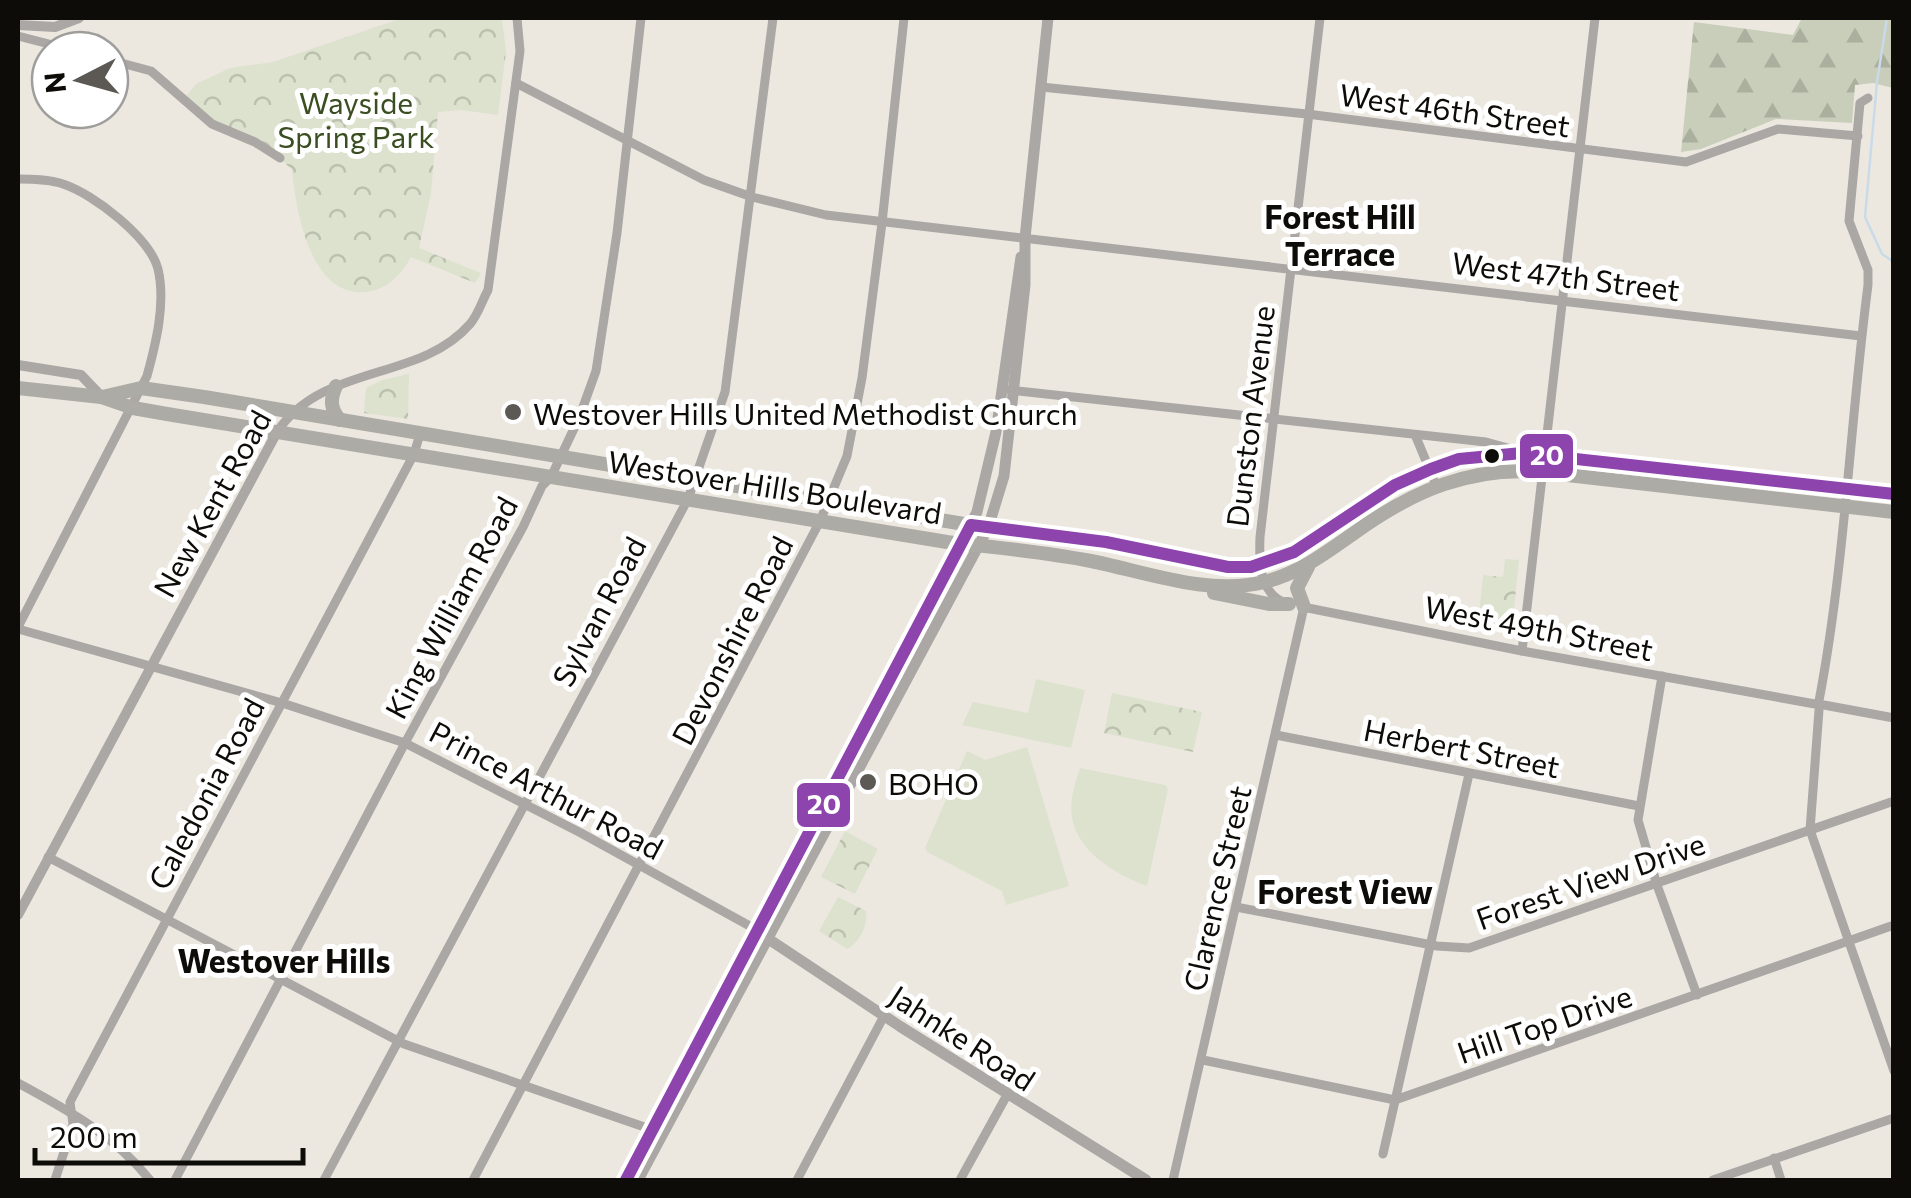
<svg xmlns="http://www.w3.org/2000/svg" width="1911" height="1198" font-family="Commissioner,sans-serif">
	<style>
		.forest { fill: url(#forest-firs) }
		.park { fill: url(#park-crowns) }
		.pitch { fill: #dce2ce }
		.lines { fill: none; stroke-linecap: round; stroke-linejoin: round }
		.stream { stroke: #c9dae8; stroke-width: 2.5 }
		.minor { stroke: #aba7a5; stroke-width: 9 }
		.tertiary { stroke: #aba7a5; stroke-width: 10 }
		.secondary { stroke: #aaa7a4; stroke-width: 11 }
		.primary { stroke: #adaba6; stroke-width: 14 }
		.bus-1-casing { stroke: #fff; stroke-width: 20 }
		.bus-1 { stroke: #8e44ad; stroke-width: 12 }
		.poi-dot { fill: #5c5954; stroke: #fff; stroke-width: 4 }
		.bus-dot { fill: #0e0c08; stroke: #fff; stroke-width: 4 }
		.labels { text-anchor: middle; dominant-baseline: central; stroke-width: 10; stroke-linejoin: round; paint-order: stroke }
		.park-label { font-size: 30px; fill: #3b4e21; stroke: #fff }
		.street-label { font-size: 30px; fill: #0e0c08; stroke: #fff }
		.poi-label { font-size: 30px; fill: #0e0c08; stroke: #fff; text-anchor: start }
		.neighbourhood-label { font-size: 32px; font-weight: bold; fill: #0e0c08; stroke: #fff }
		.line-badge { stroke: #fff; stroke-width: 4 }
		.badge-label { font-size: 28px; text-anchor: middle; font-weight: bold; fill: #fff }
	</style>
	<defs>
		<pattern id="forest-firs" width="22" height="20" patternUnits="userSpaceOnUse" patternTransform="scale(2.5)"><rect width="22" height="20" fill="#c8ceba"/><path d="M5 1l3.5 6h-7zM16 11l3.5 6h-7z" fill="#abb09e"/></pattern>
		<pattern id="park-crowns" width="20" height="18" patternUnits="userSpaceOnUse" patternTransform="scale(2.5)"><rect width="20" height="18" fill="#dce2ce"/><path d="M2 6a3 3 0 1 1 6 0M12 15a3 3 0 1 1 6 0" fill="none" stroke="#bcc1af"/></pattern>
	</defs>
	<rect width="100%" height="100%" fill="#ece8e0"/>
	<!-- forest -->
	<path class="forest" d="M1802,18H1893V88L1873,83L1855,85L1852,123L1776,119L1701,149L1681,152L1694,22L1793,35Z"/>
	<!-- park -->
	<g class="park">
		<path d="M402,18H502L506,52L498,115L461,110L438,112L431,193L419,248L481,273L475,283L411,257C401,275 386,291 364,292C310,296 296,211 292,170L280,158L230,137L183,100L196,84L230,68L273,62Z"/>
		<path d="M409,374L408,419L364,413L366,388L382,380Z"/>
		<path d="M1505,559L1519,560L1512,628L1478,624L1483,575L1503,577Z"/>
		<path d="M1112,693L1202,712L1193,752L1104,733Z"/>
		<path d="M845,831L878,849L855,894L821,877Z"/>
		<path d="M838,897L866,911C868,925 860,942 847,949L819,931Z"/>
	</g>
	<!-- pitch -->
	<g class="pitch">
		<path d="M1036,679L1085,690L1071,748L962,725L973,702L1028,713Z"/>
		<path d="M1027,747L1069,886L1006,905L1002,891L927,852L925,848L967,751L985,760Z"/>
		<path d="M1080,768L1165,785L1168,789L1147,886C1111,872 1065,845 1072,799C1073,789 1077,778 1080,768Z"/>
	</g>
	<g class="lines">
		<!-- stream -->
		<path class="stream" d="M1887,18L1877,82L1865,217L1882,254L1894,262"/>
		<!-- minor -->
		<g class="minor">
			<path d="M18,36L72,50"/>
			<path d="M110,60L151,71L212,124L255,142L280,158"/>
			<path d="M516,83L704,180L752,197L826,215L1861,336"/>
			<path d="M1041,87L1307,114L1686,162L1778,129L1858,136"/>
			<path d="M18,179C32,179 49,179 63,184C94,194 150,238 158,269C166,303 156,343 147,376L18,627"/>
			<path d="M1010,390L1486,442L1515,450"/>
			<path d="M277,432C323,363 420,382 470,324C478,315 482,301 488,290L520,51L517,18"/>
			<path d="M1416,437L1436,485"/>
			<path d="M1283,602C1259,591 1259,561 1260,537L1320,18"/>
			<path d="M1303,607L1522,651L1815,704"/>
			<path d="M18,629L282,703L405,743L581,833L757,930"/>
			<path d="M1522,651L1595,18"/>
			<path d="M1662,676L1638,820L1657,885L1697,995"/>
			<path d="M1819,701C1845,564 1850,423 1868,285V270L1849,221L1860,103L1868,98"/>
			<path d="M1824,705L1894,718"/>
			<path d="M1819,710L1810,830L1894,1071"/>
			<path d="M1276,735L1639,806"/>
			<path d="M48,857L404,1044L656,1131"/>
			<path d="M1236,907L1437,946L1469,948L1894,801"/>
			<path d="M1203,1060L1395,1100L1894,925"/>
			<path d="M18,1083C68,1110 114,1135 150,1180"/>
			<path d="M1383,1154L1469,774"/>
			<path d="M1774,1158L1781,1180"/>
			<path d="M55,1180L73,1124L70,1102L414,454L420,434"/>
			<path d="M175,1180L405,743L523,527L542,486L551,477L579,418L596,371L617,233L641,18"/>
			<path d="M324,1180L688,499L725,392L773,18"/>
			<path d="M473,1180L820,521L847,456L862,378L882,223L904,18"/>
			<path d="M797,1180L884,1016"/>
			<path d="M960,1180L1007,1095"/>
			<path d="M1173,1180L1304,607"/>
			<path d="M1713,1180L1894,1118"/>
		</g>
		<!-- tertiary -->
		<g class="tertiary">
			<path d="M18,25L55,27L79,18"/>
			<path d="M18,365L81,375L101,396"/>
			<path d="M18,915L277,432"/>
		</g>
		<!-- secondary -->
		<g class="secondary">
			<path d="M764,936L901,1027L1146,1180"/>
			<path d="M626,1180L977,512L996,432L1021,257"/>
			<path d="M638,1180L988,528L1004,476L1025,285V238L1048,18"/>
		</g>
		<!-- primary -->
		<g class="primary">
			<path d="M336,386C330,399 330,409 340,420"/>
			<path d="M18,388L101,397L133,408L167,414L947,542C995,547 1044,552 1091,561C1146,572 1208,596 1264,582C1299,574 1328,551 1357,531C1413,491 1471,466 1541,472L1894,512"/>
			<path d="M102,397L141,388L204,397L1006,531L1095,540L1228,567H1251L1294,552L1395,485L1431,469L1459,459L1522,453L1894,494"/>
			<path d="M1214,593L1269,604H1289"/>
			<path d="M1304,607L1297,588L1308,567"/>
		</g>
		<defs>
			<path id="bus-1" d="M626,1180L971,525L1106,542L1228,567H1251L1294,552L1395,485L1431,469L1459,459L1522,453L1894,494"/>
		</defs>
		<!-- bus-1 casing -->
		<use href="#bus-1" class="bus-1-casing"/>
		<!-- bus-1 -->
		<use href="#bus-1" class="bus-1"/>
	</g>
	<!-- markers -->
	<g class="poi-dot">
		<circle cx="513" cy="412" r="10"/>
		<circle cx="868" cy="782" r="10"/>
	</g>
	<circle class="bus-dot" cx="1492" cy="456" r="9"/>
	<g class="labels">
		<!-- park labels -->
		<g class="park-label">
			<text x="356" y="101">Wayside<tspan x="356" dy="34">Spring Park</tspan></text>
		</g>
		<!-- street labels -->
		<g class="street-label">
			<text transform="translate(1455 109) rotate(8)">West 46th Street</text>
			<text transform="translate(1566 275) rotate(7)">West 47th Street</text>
			<text transform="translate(1249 416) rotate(-83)">Dunston Avenue</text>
			<text transform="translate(775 486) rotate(9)">Westover Hills Boulevard</text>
			<text transform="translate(211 503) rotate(-61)">New Kent Road</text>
			<text transform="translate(450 607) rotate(-62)">King William Road</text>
			<text transform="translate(598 611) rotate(-62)">Sylvan Road</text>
			<text transform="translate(1539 627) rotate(11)">West 49th Street</text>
			<text transform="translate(731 640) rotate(-63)">Devonshire Road</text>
			<text transform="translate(1462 747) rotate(11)">Herbert Street</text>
			<text transform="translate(547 789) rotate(28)">Prince Arthur Road</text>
			<text transform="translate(205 793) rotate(-62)">Caledonia Road</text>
			<text transform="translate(1590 880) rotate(-19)">Forest View Drive</text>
			<text transform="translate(1216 888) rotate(-77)">Clarence Street</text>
			<text transform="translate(1544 1023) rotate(-19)">Hill Top Drive</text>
			<text transform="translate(963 1037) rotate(33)">Jahnke Road</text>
		</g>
		<!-- poi labels -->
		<g class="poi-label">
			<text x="533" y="412">Westover Hills United Methodist Church</text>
			<text x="888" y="782">BOHO</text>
		</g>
		<!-- neighbourhood labels -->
		<g class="neighbourhood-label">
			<text x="1340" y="216">Forest Hill<tspan x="1340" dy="37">Terrace</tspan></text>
			<text x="1345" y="891">Forest View</text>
			<text x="284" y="960">Westover Hills</text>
		</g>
	</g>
	<g class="line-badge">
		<rect x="1518" y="432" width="57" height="48" rx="10" fill="#8e44ad"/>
		<rect x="795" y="781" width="57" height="48" rx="10" fill="#8e44ad"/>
	</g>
	<g class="badge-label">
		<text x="1547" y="465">20</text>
		<text x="824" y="814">20</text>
	</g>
	<!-- border -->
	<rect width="1911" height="1198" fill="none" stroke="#0e0c08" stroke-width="40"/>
	<!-- north arrow -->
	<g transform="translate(80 80) rotate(264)"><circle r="48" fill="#ffffff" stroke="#9f9e9c" stroke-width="2.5"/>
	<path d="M0-8L18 38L0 25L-18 38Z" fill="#5c5954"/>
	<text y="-15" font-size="28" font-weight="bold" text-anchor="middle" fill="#0e0c08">N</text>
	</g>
	<!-- scale -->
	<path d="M35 1148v15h268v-15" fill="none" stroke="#0e0c08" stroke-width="5"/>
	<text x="50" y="1148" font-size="30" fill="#0e0c08" stroke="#ffffff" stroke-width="8" paint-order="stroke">200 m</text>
</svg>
